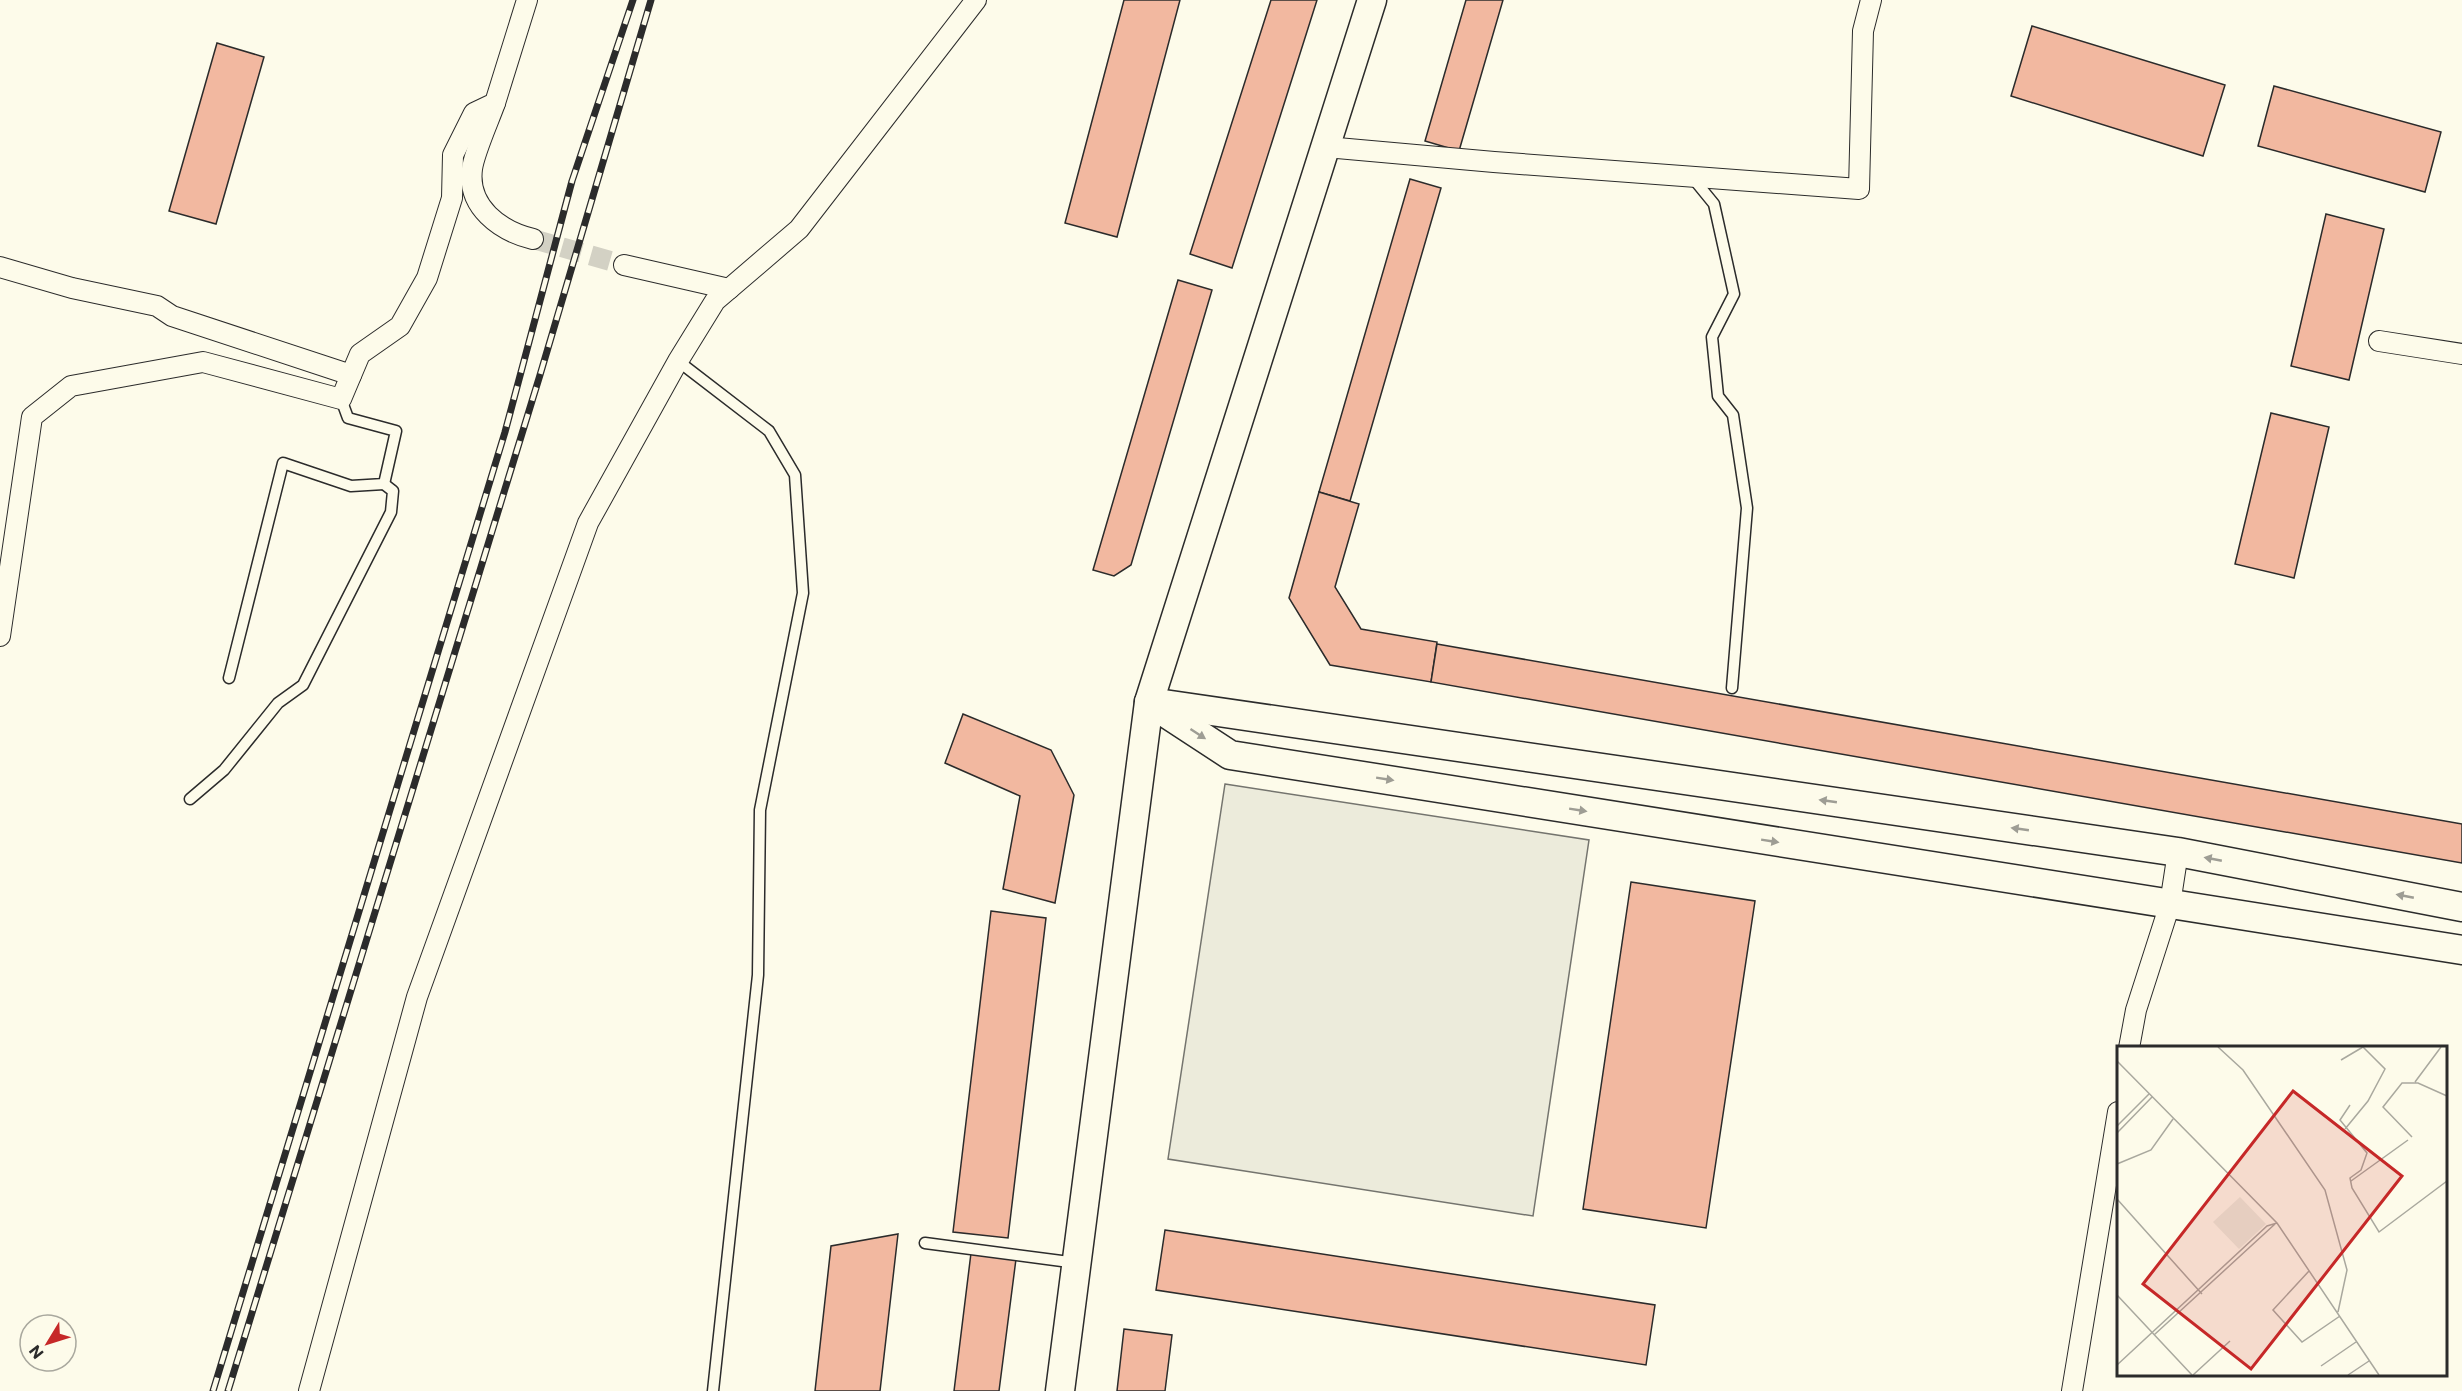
<svg xmlns="http://www.w3.org/2000/svg" width="2462" height="1391" font-family="Commissioner,sans-serif">
	<style>
		.green { fill: #ecebdb; stroke: #74746e; stroke-width: 1.5 }
		.building { fill: #f2b8a0; stroke: #2b2b2b; stroke-width: 1.5 }
		.lines { fill: none; stroke-linecap: round; stroke-linejoin: round }
		.street-tunnel { stroke: #d3d1c4; stroke-width: 20; stroke-dasharray: 20 10; stroke-linecap: butt }
		.lane-casing { stroke: #2b2b2b; stroke-width: 13 }
		.street-casing { stroke: #2b2b2b; stroke-width: 22 }
		.secondary-casing { stroke: #2b2b2b; stroke-width: 31 }
		.lane { stroke: #fdfbea; stroke-width: 10 }
		.street { stroke: #fdfbea; stroke-width: 20 }
		.secondary { stroke: #fdfbea; stroke-width: 28 }
		.rail-casing { stroke: #2b2b2b; stroke-width: 7 }
		.rail { stroke: #fdfbea; stroke-width: 4.5; stroke-dasharray: 14; stroke-linecap: butt }
		.oneway { fill: #9e9d94 }
		.inset-road { fill: none; stroke: #a9a89e; stroke-width: 1.5 }
		.view { fill: #c62828; fill-opacity: 0.15; stroke: #c62828; stroke-width: 3 }
		.inset-edge { fill: none; stroke: #2b2b2b; stroke-width: 3 }
	</style>
	<rect width="100%" height="100%" fill="#fdfbea"/>
	<!-- green -->
	<path class="green" d="M1225,784L1589,840L1533,1216L1168,1159Z"/>
	<!-- building -->
	<g class="building">
		<path d="M1124,0H1180L1117,237L1065,223Z"/>
		<path d="M1271,0H1317L1232,268L1190,254Z"/>
		<path d="M1466,0H1503L1459,151L1425,141Z"/>
		<path d="M2032,26L2225,85L2203,156L2011,96Z"/>
		<path d="M217,43L264,57L216,224L169,211Z"/>
		<path d="M2274,86L2441,132L2425,192L2258,146Z"/>
		<path d="M1410,179L1441,188L1350,501L1319,492Z"/>
		<path d="M2326,214L2384,229L2349,380L2291,366Z"/>
		<path d="M1178,280L1212,290L1131,565L1114,576L1093,570Z"/>
		<path d="M2271,413L2329,427L2294,578L2235,564Z"/>
		<path d="M1319,492L1359,504L1335,587L1361,629L1437,642L1431,682L1330,665L1289,598Z"/>
		<path d="M1437,644L2462,824V863L1431,682Z"/>
		<path d="M963,714L1051,750L1074,795L1055,903L1003,889L1020,796L945,763Z"/>
		<path d="M1631,882L1755,901L1706,1228L1583,1209Z"/>
		<path d="M991,911L1046,918L1008,1238L953,1232Z"/>
		<path d="M1165,1230L1655,1305L1646,1365L1156,1290Z"/>
		<path d="M898,1234L880,1391H815L831,1246Z"/>
		<path d="M971,1253L1016,1259L999,1391H954Z"/>
		<path d="M1124,1329L1172,1335L1165,1391H1117Z"/>
	</g>
	<g class="lines">
		<!-- street-tunnel -->
		<path class="street-tunnel" d="M533,239L624,265"/>
		<defs>
			<g id="lane">
				<path d="M1692,177L1714,204L1734,294L1712,337L1718,396L1733,415L1747,508L1732,688"/>
				<path d="M678,361L769,431L795,475L803,593L760,810L758,975L713,1391"/>
				<path d="M229,678L283,463L351,486L384,484L396,431L348,418L341,399"/>
				<path d="M190,799L224,770L278,703L303,685L391,512L393,491L384,484"/>
				<path d="M925,1243L1077,1263"/>
			</g>
			<g id="street">
				<path d="M495,103C489,120 474,153 472,169C467,207 500,231 533,239"/>
				<path d="M1326,147L1494,162L1859,189L1863,31L1871,0"/>
				<path d="M624,265L729,289"/>
				<path d="M0,267L72,288L157,306L172,316L351,375"/>
				<path d="M2379,341L2462,354"/>
				<path d="M0,636L32,417L71,386L203,362L341,399L360,354L400,326L427,278L452,198L453,155L474,113L495,103L527,0"/>
				<path d="M2129,1048L2136,1010L2170,904L2178,852"/>
				<path d="M309,1391L417,997L588,523L678,361L715,301L799,229L976,0"/>
				<path d="M2072,1391L2118,1112"/>
			</g>
			<g id="secondary">
				<path d="M1149,702L1230,755L2462,950"/>
				<path d="M1157,703L2178,852L2462,907"/>
				<path d="M1060,1391L1149,702L1372,0"/>
			</g>
		</defs>
		<!-- lane casing -->
		<use href="#lane" class="lane-casing"/>
		<!-- street casing -->
		<use href="#street" class="street-casing"/>
		<!-- secondary casing -->
		<use href="#secondary" class="secondary-casing"/>
		<!-- lane -->
		<use href="#lane" class="lane"/>
		<!-- street -->
		<use href="#street" class="street"/>
		<!-- secondary -->
		<use href="#secondary" class="secondary"/>
		<defs>
			<g id="rail">
				<path d="M213,1391L505,432L572,181L633,0"/>
				<path d="M228,1391L540,375L651,0"/>
			</g>
		</defs>
		<!-- rail casing -->
		<use href="#rail" class="rail-casing"/>
		<!-- rail -->
		<use href="#rail" class="rail"/>
	</g>
	<!-- one-way arrows -->
	<defs><path id="oneway-solid" d="M-6-.8H1V-3.2L6.5 0L1 3.2V.8H-6Z" transform="scale(1.5)"/></defs>
	<g class="oneway">
		<use href="#oneway-solid" transform="translate(1198 734) rotate(33)"/>
		<use href="#oneway-solid" transform="translate(1385 779) rotate(9)"/>
		<use href="#oneway-solid" transform="translate(1828 801) rotate(-172)"/>
		<use href="#oneway-solid" transform="translate(1578 810) rotate(9)"/>
		<use href="#oneway-solid" transform="translate(2020 829) rotate(-172)"/>
		<use href="#oneway-solid" transform="translate(1770 841) rotate(9)"/>
		<use href="#oneway-solid" transform="translate(2213 859) rotate(-169)"/>
		<use href="#oneway-solid" transform="translate(2405 896) rotate(-169)"/>
	</g>
	<!-- overview -->
	<g transform="translate(2117 1046)">
		<rect width="330" height="330" fill="#fdfbea"/>
		<path d="M123,151L149,178L122,203L96,176Z" fill="#ecebdb"/>
		<path class="inset-road" d="M101,1L126,24L208,144L230,224L221,266M224,14L246,1M0,15L160,177L262,329M298,36L324,1M233,59L223,74L250,107L244,124L233,132L235,142L262,186L330,135M0,80L32,48M228,83L251,55L268,23L246,1M0,87L35,51M295,91L266,61L285,37H301L330,50M0,118L34,104L56,73M234,135L291,94M0,153L85,248M192,225L156,264L185,296L223,270M0,249L75,329M37,289L158,178M0,319L150,180L160,177M204,320L239,296M76,329L113,295M231,329L252,315"/>
		<path class="view" d="M176,45L285,130L134,323L26,238Z"/>
		<rect width="330" height="330" class="inset-edge"/>
	</g>
	<!-- north arrow -->
	<g transform="translate(48 1343) rotate(232)"><circle r="28" fill="#fdfbea" stroke="#a9a89e" stroke-width="1.5"/>
	<path d="M0-4.5L10 22L0 15L-10 22Z" fill="#c62828"/>
	<text y="-9" font-size="16" font-weight="bold" text-anchor="middle" fill="#2b2b2b">N</text>
	</g>
</svg>
